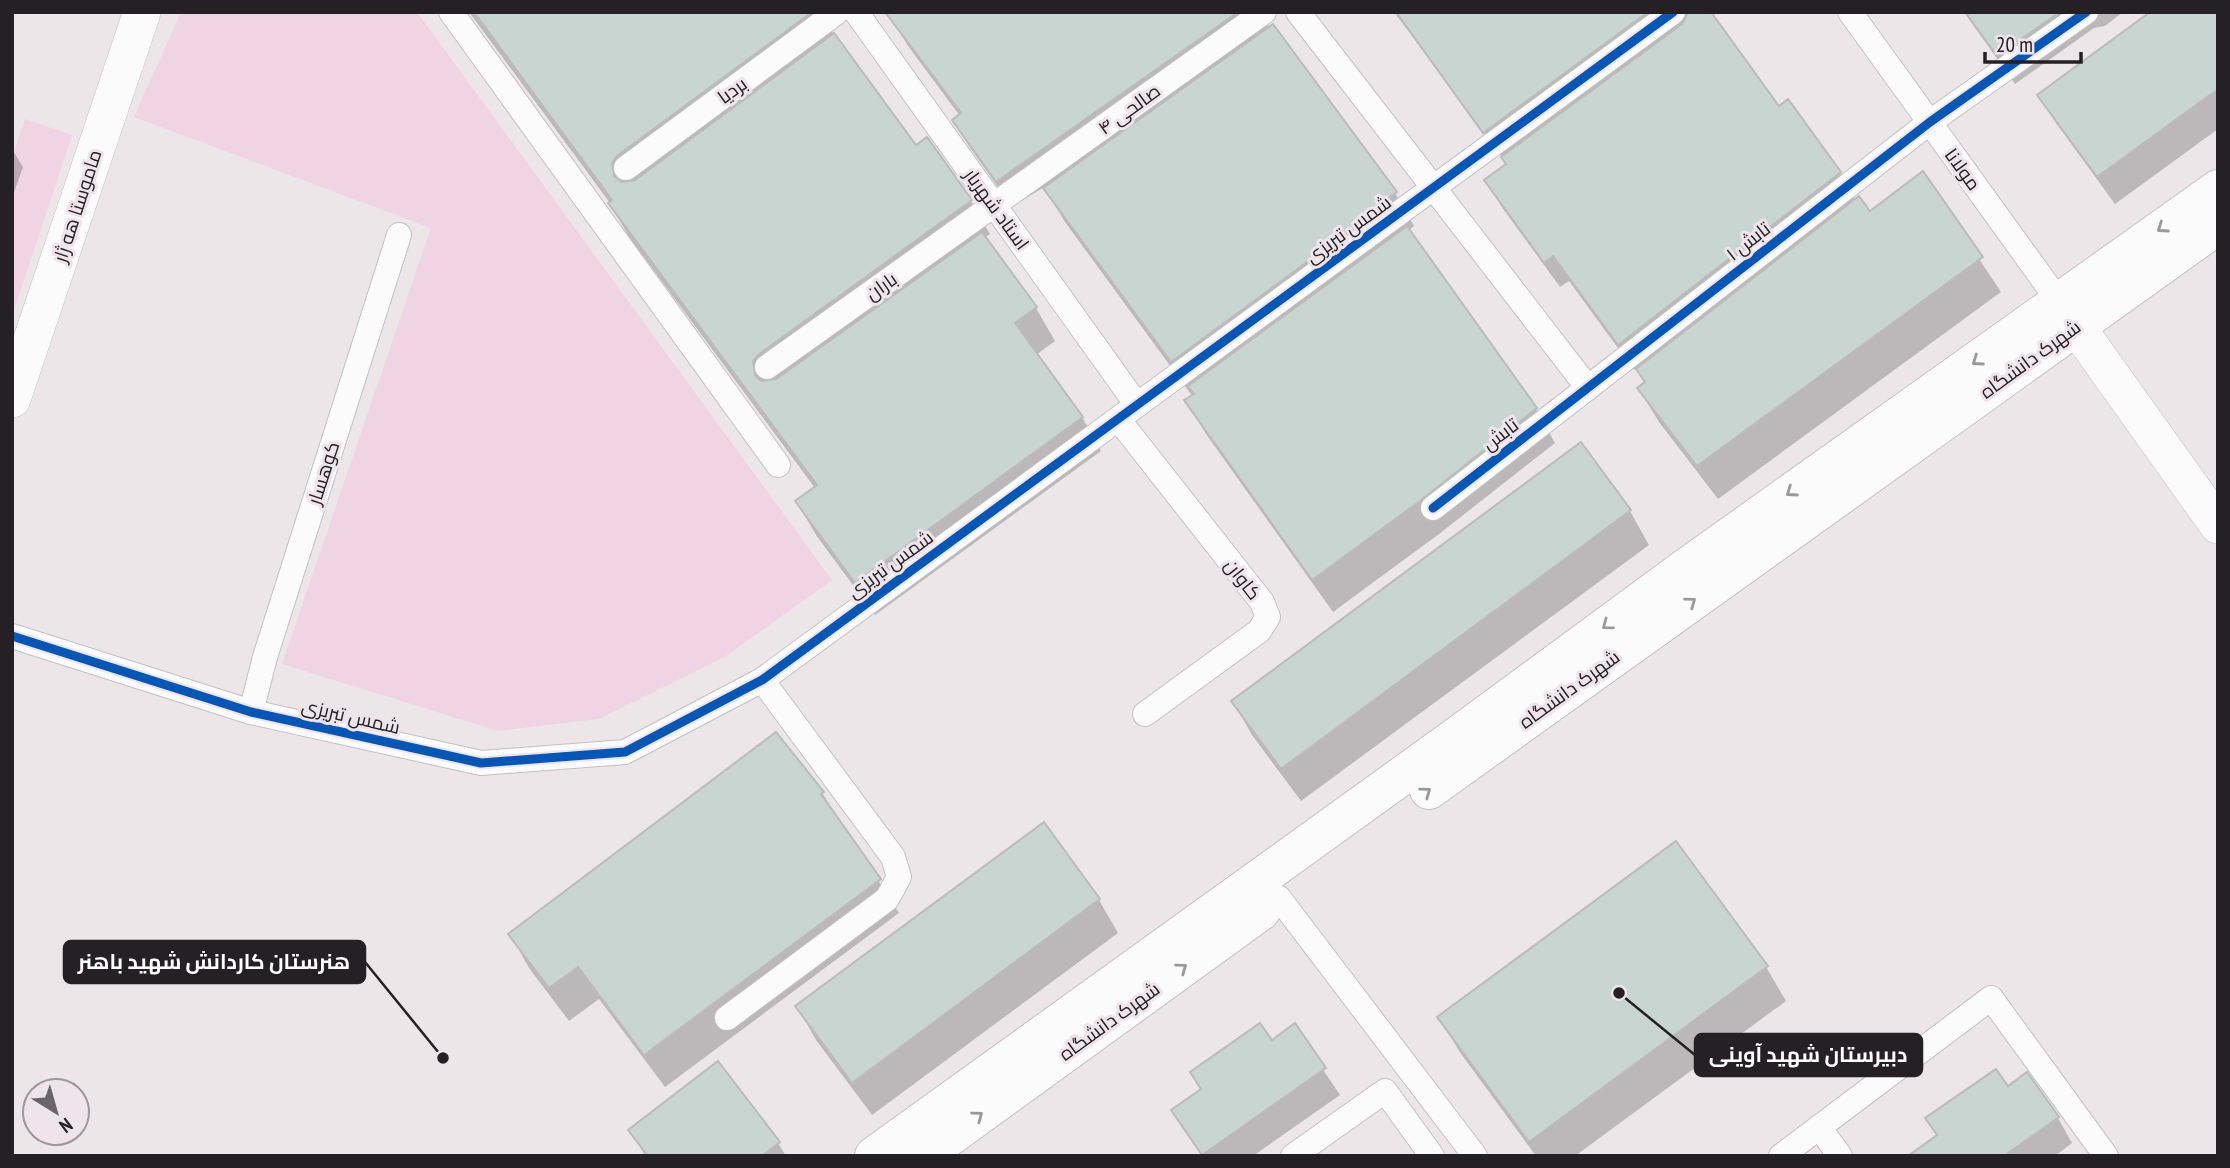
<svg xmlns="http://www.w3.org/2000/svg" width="2230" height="1168" font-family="'PT Sans Narrow',Cairo,sans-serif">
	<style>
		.green { fill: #f0d4e4 }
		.shadow { fill: #0003 }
		.building { fill: #c8d5d1; stroke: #bcbbbb; stroke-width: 2 }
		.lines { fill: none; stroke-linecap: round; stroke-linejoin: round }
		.street-casing { stroke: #c4c0c2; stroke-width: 26 }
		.secondary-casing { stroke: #c4c0c2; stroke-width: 38 }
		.primary-casing { stroke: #c4c0c2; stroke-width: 40 }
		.street { stroke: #fcfbfc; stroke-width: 24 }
		.secondary { stroke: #fcfbfc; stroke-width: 37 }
		.primary { stroke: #fcfbfc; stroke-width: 38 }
		.cycleway-casing { stroke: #eee4ea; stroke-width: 13 }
		.cycleway { stroke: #0057b8; stroke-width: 9 }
		.oneway { stroke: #9b989a }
		.labels { text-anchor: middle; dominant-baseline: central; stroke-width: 6; stroke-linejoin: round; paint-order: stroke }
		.street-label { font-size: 19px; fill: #242023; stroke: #eee4ea }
		.leader { fill: none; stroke: #242023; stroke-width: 2.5 }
		.callout-dot { fill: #242023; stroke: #eee4ea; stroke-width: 2.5 }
		.callout { fill: #242023; stroke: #242023; stroke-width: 2.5 }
		.callout-label { font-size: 21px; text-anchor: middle; font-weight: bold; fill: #fff }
	</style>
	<rect width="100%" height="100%" fill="#ece6e9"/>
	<!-- green -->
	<g class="green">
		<path d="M181,12H417L832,580L726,656L599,719L498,731L282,664L431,228L134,117Z"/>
		<path d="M25,119L72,135L12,316V157Z"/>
	</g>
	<!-- shadow -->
	<g class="shadow">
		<path d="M469,12H821L837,41L916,148L971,201L990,234L984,238L1036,308L1055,341L1036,355L1082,417L1101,451L875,615L816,535L797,502L815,488L629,237L610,203Z"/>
		<path d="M904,12H1279L1266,22L1270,28L1395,193L1414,226L1408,231L1536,409L1555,443L1439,534L1333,612L1206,434L1187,401L1193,397L1065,222L1044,187L1012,207L969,146L954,121L960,116L908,46L893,20Z"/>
		<path d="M1394,12H1708L1779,108L1788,101L1840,173L1856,201L1869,213L1922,173L2001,292L1718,499L1659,422L1639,389L1646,384L1637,368L1634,370L1569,281L1560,287L1501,206L1486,181L1508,165Z"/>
		<path d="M1964,12H2123L2105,26L2094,28L2015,84Z"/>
		<path d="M2218,12V129L2115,204L2056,123L2039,95Z"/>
		<path d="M12,149L23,167L12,198Z"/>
		<path d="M1581,445L1630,511L1649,545L1301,801L1252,735L1233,701Z"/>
		<path d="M776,734L822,793L899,913L665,1087L599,999L569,1021L529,968L510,934Z"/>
		<path d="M1043,825L1099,900L1118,933L872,1115L816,1040L797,1006Z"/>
		<path d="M1675,844L1766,967L1786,1001L1575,1156H1536L1459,1051L1440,1018Z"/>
		<path d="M1294,1026L1340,1095L1253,1156H1202L1173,1111Z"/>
		<path d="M2007,1088L2058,1118L2072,1143L2055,1156H1911L1938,1137L1928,1119Z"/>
		<path d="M631,1130L778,1143L786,1156H645Z"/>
	</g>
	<!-- building -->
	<g class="building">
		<path d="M474,12H812L617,156L612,163L614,176L621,182L635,180L834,33L916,145L927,137L972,200L758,355L753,361L755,375L761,381L776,379L982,232L1037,307L1015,323L1083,417L855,583L795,501L817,485L608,203L612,200Z"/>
		<path d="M885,12H1238L996,182L952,120L961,113Z"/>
		<path d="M1396,12H1648L1483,133Z"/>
		<path d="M1688,12H1711L1779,106L1788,99L1841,172L1618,345L1553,256L1544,263L1484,180L1506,164L1501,157L1682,24Z"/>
		<path d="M1965,12H2060L1997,56Z"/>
		<path d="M2150,12H2218V89L2097,177L2037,95Z"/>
		<path d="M1273,24L1397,192L1387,199L1389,202L1171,362L1043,188Z"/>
		<path d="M1923,171L1983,257L1697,466L1637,388L1645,382L1636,369L1859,196L1870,211Z"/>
		<path d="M1407,226L1537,408L1420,501L1312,580L1184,400L1194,394L1188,386Z"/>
		<path d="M1581,442L1631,510L1281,769L1231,701Z"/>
		<path d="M776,732L824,792L821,794L881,879L644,1055L578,967L549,988L508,934Z"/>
		<path d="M1044,822L1100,899L852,1083L795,1006Z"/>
		<path d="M1676,841L1768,966L1529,1142L1437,1017Z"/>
		<path d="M1260,1023L1272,1040L1295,1023L1326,1068L1202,1155L1171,1110L1201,1089L1190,1072Z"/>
		<path d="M718,1061L780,1142L762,1156H648L628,1130Z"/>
		<path d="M1996,1069L2008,1086L2027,1072L2059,1117L2004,1156H1908L1937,1135L1925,1118Z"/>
	</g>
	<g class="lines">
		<defs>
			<g id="street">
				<path d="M451,12L778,465"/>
				<path d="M856,12L1137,405"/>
				<path d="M1298,12L1588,388"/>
				<path d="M1850,12L2068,314"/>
				<path d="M626,168L837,12"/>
				<path d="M767,367L1264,12"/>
				<path d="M1118,419L1262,602L1268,617L1259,631L1145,714"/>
				<path d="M1433,508L1930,122L2086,12"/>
				<path d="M12,636L251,712L481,763L625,752L762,680L1673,12"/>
				<path d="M251,712L265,657L399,235"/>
				<path d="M1279,898L1475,1156"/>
				<path d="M727,1018L887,899L899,877L893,857L762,680"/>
				<path d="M1819,1127L1840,1156"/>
				<path d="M1293,1156L1385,1091L1432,1156"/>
				<path d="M1781,1156L1991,998L2106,1156"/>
			</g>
			<g id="secondary">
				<path d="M2076,326L2218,525"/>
				<path d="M12,399L142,12"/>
			</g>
			<g id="primary">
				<path d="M1429,790L2218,225"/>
				<path d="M874,1156L1453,739L1684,569L2218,189"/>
				<path d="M923,1156L1261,911"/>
			</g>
		</defs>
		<!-- street casing -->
		<use href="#street" class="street-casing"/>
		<!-- secondary casing -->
		<use href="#secondary" class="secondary-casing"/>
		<!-- primary casing -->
		<use href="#primary" class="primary-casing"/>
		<!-- street -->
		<use href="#street" class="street"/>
		<!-- secondary -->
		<use href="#secondary" class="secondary"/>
		<!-- primary -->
		<use href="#primary" class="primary"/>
		<defs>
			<g id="cycleway">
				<path d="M1433,508L1930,122L2086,12"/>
				<path d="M12,636L251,712L481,763L625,752L762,680L1673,12"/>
			</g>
		</defs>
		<!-- cycleway casing -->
		<use href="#cycleway" class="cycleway-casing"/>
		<!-- cycleway -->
		<use href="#cycleway" class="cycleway"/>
	</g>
	<!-- one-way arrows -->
	<defs><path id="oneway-chevron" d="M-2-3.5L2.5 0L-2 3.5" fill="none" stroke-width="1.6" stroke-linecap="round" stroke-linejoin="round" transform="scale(1.75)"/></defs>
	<g class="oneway">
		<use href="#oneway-chevron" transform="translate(2162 228) rotate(145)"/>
		<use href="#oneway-chevron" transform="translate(1977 361) rotate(145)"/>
		<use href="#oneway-chevron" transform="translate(1791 492) rotate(145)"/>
		<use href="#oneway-chevron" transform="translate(1691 602) rotate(-36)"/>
		<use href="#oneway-chevron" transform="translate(1607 625) rotate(143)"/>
		<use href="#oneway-chevron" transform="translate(1426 792) rotate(-36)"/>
		<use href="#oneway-chevron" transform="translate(1182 968) rotate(-36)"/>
		<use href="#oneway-chevron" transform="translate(978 1116) rotate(-36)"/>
	</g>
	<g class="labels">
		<!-- street labels -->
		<g class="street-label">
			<text transform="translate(732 90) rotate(-36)">بردیا</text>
			<text transform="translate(1129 109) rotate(-36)">صالحی ۴</text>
			<text transform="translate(1963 169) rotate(54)">مولانا</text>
			<text transform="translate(77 206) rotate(-72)">ماموستا هه ژار</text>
			<text transform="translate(997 209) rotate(54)">استاد شهریار</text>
			<text transform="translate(1348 229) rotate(-36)">شمس تبریزی</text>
			<text transform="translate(1748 241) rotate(-38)">تابش ۱</text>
			<text transform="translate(881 286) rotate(-35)">باران</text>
			<text transform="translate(2030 359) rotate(-36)">شهرک دانشگاه</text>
			<text transform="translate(1500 434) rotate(-37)">تابش</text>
			<text transform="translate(323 473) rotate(-72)">کوهسار</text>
			<text transform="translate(890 564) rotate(-36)">شمس تبریزی</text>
			<text transform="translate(1243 579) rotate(52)">کاوان</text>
			<text transform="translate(1569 689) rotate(-36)">شهرک دانشگاه</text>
			<text transform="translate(351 716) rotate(13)">شمس تبریزی</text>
			<text transform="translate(1109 1021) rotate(-36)">شهرک دانشگاه</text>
		</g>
	</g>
	<!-- callouts -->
	<path class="leader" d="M443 1058L365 962M1619 993L1695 1055"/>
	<g class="callout-dot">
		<circle cx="443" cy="1058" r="7"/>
		<circle cx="1619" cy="993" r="7"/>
	</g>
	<g class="callout">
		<rect x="64" y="941" width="301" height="42" rx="7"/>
		<rect x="1695" y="1034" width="227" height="42" rx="7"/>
	</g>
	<g class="callout-label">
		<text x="214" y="969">هنرستان کاردانش شهید باهنر</text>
		<text x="1808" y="1062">دبیرستان شهید آوینی</text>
	</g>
	<!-- border -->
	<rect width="2230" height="1168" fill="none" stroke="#242023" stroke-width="28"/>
	<!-- north arrow -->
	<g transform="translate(56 1112) rotate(143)"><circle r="33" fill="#eee4ea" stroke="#9d969a" stroke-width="2"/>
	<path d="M0-5L12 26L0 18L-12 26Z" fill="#6a6568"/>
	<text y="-10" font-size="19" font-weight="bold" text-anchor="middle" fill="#242023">N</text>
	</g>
	<!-- scale -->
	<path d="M1985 52v10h96v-10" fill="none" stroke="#242023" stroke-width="3.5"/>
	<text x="1996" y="52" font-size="21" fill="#242023" stroke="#eee4ea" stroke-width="5" paint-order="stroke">20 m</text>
</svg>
